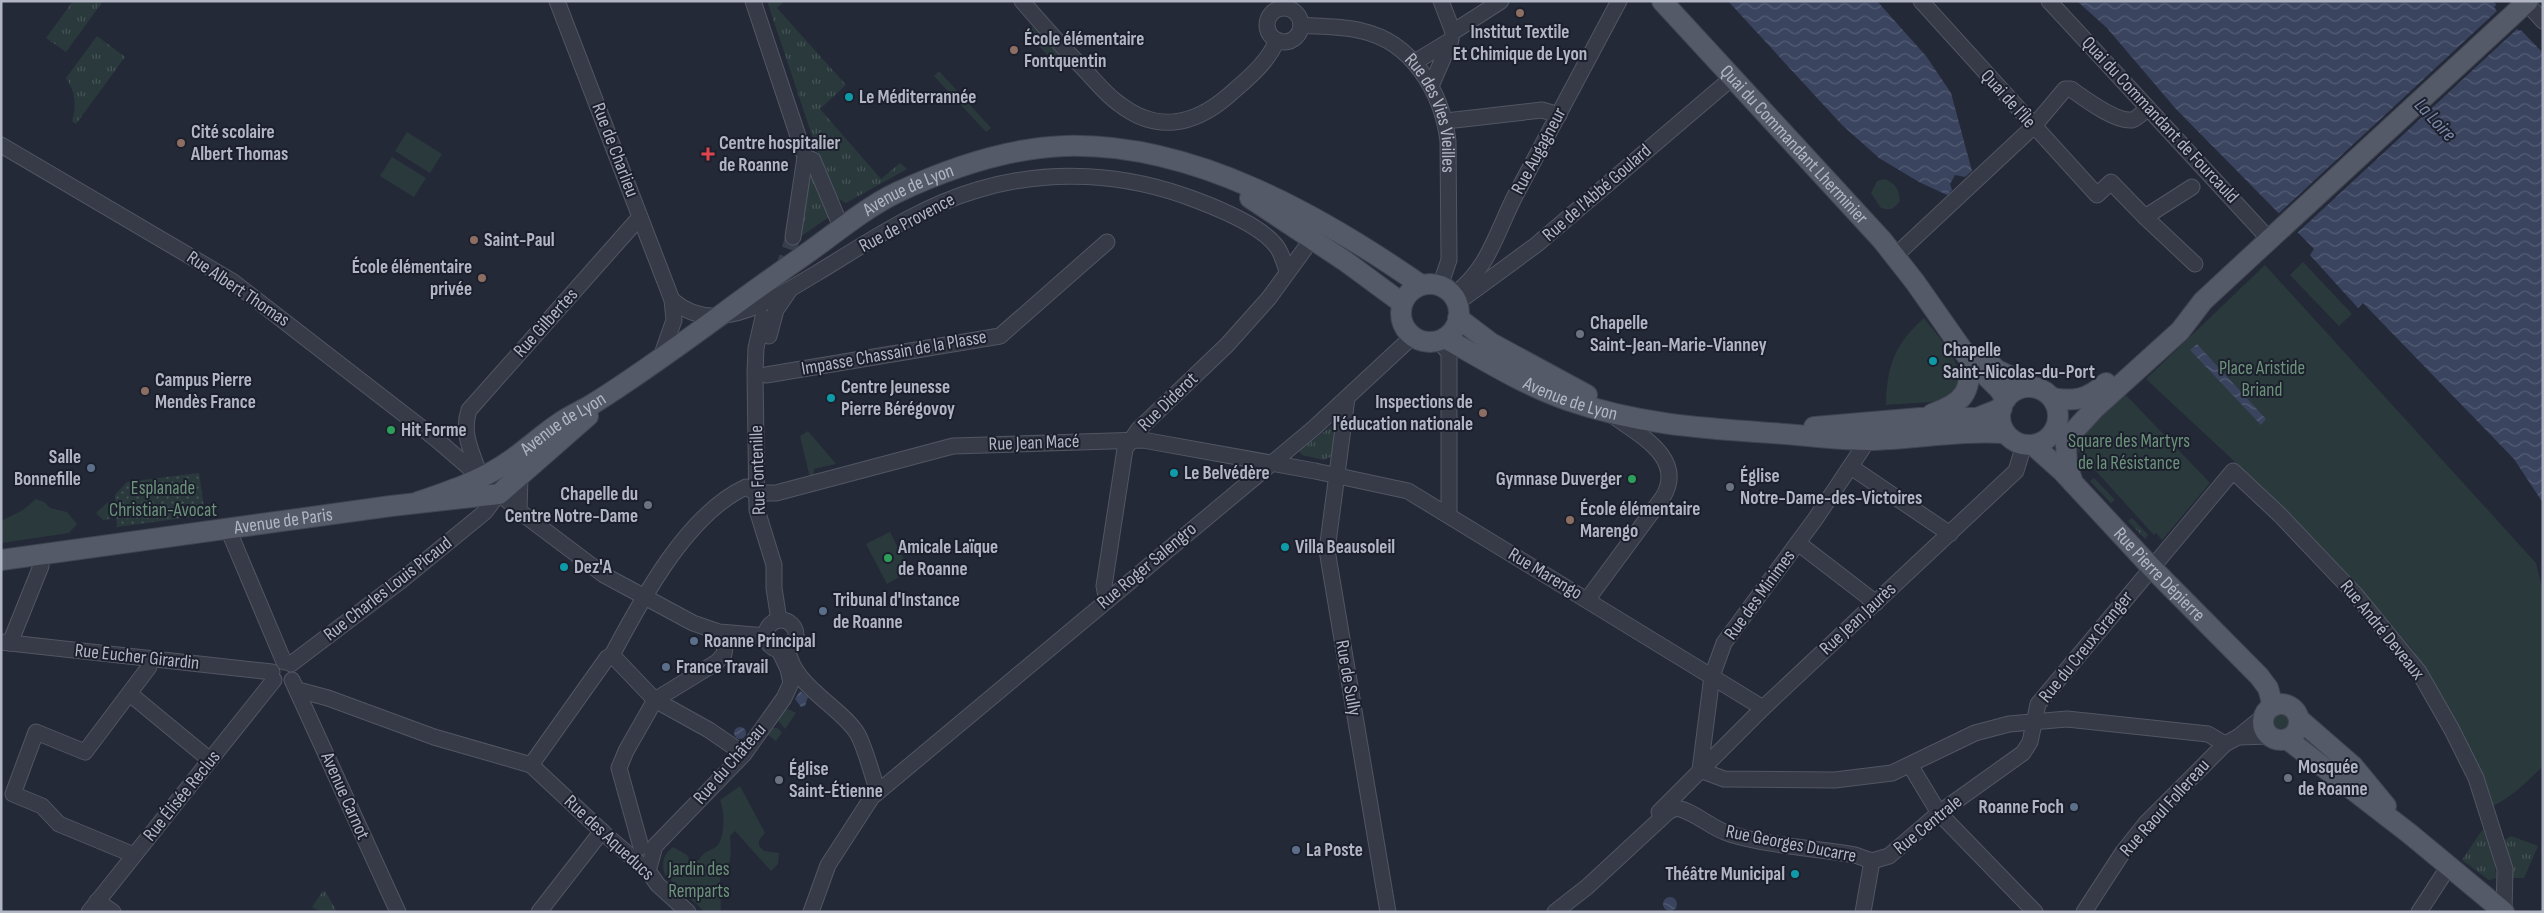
<svg xmlns="http://www.w3.org/2000/svg" width="2544" height="913" font-family="'Sofia Sans Condensed',sans-serif">
	<style>
		.grass { fill: url(#grass-tufts) }
		.park { fill: #2a393c }
		.garden { fill: url(#garden-dots) }
		.water { fill: url(#water-waves) }
		.pier { fill: #242937 }
		.lines { fill: none; stroke-linecap: round; stroke-linejoin: round }
		.minor-tunnel { stroke: #393e4c; stroke-width: 15; stroke-dasharray: 15 8; stroke-linecap: butt }
		.minor-casing { stroke: #525663; stroke-width: 17 }
		.major-casing { stroke: #404451; stroke-width: 22 }
		.minor { stroke: #373b48; stroke-width: 15 }
		.major { stroke: #555a68; stroke-width: 20 }
		.education-dot { fill: #8d6e63; stroke: #1c202d; stroke-width: 2 }
		.culture-dot { fill: #0f9aa8; stroke: #1c202d; stroke-width: 2 }
		.health-dot { fill: #e0444e; stroke: #1c202d; stroke-width: 2 }
		.worship-dot { fill: #6b7280; stroke: #1c202d; stroke-width: 2 }
		.leisure-dot { fill: #2e9e5b; stroke: #1c202d; stroke-width: 2 }
		.service-dot { fill: #5c6f8a; stroke: #1c202d; stroke-width: 2 }
		.labels { text-anchor: middle; dominant-baseline: central; stroke-width: 4; stroke-linejoin: round; paint-order: stroke }
		.poi-label { font-size: 19px; font-weight: bold; fill: #b2b6c4; stroke: #1c202d; text-anchor: start }
		.street-label { font-size: 19px; fill: #b2b6c4; stroke: #1c202d }
		.park-label { font-size: 19px; fill: #6c927b; stroke: #1c202d }
		.water-label { font-size: 20px; font-style: italic; fill: #7c89aa; stroke: #1c202d }
	</style>
	<defs>
		<pattern id="grass-tufts" width="24" height="20" patternUnits="userSpaceOnUse" patternTransform="scale(1.25)"><rect width="24" height="20" fill="#2a393c"/><path d="M3 7l-1-3M5 7V3M7 7l1-3M15 17l-1-3M17 17v-4M19 17l1-3" fill="none" stroke="#465357"/></pattern>
		<pattern id="garden-dots" width="8" height="8" patternUnits="userSpaceOnUse" patternTransform="scale(1.25)"><rect width="8" height="8" fill="#2a393c"/><path d="M2 2h.1M6 6h.1" fill="none" stroke="#465357" stroke-width="1.8" stroke-linecap="round"/></pattern>
		<pattern id="water-waves" width="16" height="10" patternUnits="userSpaceOnUse" patternTransform="scale(1.25)"><rect width="16" height="10" fill="#3a445f"/><path d="M0 5q4-4 8 0t8 0" fill="none" stroke="#545d74"/></pattern>
	</defs>
	<rect width="100%" height="100%" fill="#242937"/>
	<!-- grass -->
	<g class="grass">
		<path d="M73,1H103L66,52L46,38Z"/>
		<path d="M767,1H785L777,8L846,85L820,109L881,179L900,163L907,169L846,203L832,195Z"/>
		<path d="M97,36L125,57L76,124L72,121C77,106 75,91 66,78Z"/>
		<path d="M810,162L829,217L800,237Z"/>
		<path d="M1337,422L1332,456L1324,460L1302,455L1299,451Z"/>
		<path d="M2094,478L2115,500L2111,503L2090,481Z"/>
		<path d="M108,502L110,519L103,520L96,513Z"/>
		<path d="M2132,518L2148,535L2145,539L2128,521Z"/>
		<path d="M785,708L796,713L785,729L778,720Z"/>
		<path d="M772,728H777L782,732L776,741L767,734Z"/>
		<path d="M2483,829L2495,865L2496,878L2489,880L2462,860Z"/>
		<path d="M2511,836L2538,846L2524,878H2512L2505,843V840Z"/>
		<path d="M323,891H325L336,910C328,913 319,912 312,907Z"/>
	</g>
	<!-- park -->
	<g class="park">
		<path d="M1032,26L1058,54L1052,60L1026,32Z"/>
		<path d="M939,71L991,128L986,132L934,76Z"/>
		<path d="M407,132L442,154L430,173L395,151Z"/>
		<path d="M392,157L426,178L414,197L380,176Z"/>
		<path d="M1885,179C1896,184 1899,190 1900,201C1894,209 1890,211 1881,208L1871,193L1877,181Z"/>
		<path d="M2303,262L2352,314L2339,326L2290,275Z"/>
		<path d="M2265,265L2536,563L2543,592V766C2527,782 2513,796 2493,806L2448,711L2413,650L2371,601L2327,558L2249,475L2146,379Z"/>
		<path d="M1924,318C1938,337 1983,382 1945,399C1932,404 1901,403 1886,405C1887,366 1894,345 1924,318Z"/>
		<path d="M2124,393L2210,483L2162,540L2156,533L2154,535L2076,449L2079,437Z"/>
		<path d="M808,431L836,464L814,469V474L810,478L800,436Z"/>
		<path d="M36,499L44,502L50,508L67,512L77,524L69,533L1,543V521L23,510Z"/>
		<path d="M890,532L910,571L887,584L866,544Z"/>
		<circle cx="2282" cy="722" r="11"/>
		<path d="M740,786L765,833L759,840V846L764,851L779,853L778,864L771,871L735,831L730,836C731,853 733,865 720,877L721,912H705L665,875C661,863 663,855 673,847L687,855L690,860H699C704,850 710,852 717,846C725,838 725,810 720,800Z"/>
	</g>
	<!-- garden -->
	<path class="garden" d="M199,473L205,515L117,527L115,495L127,482Z"/>
	<!-- water -->
	<g class="water">
		<path d="M1728,1H1877L1926,56L1951,93L1972,171L1965,177L1955,175L1950,184L1952,190L1947,195L1919,182L1879,158L1842,125Z"/>
		<path d="M2077,1H2493L2543,53V503L2514,459L2363,303L2358,308L2310,255L2314,249L2175,108L2107,28Z"/>
		<path d="M2197,344L2266,419L2261,425L2190,350Z"/>
		<path d="M800,691L808,697L805,706L801,707L795,699Z"/>
		<circle cx="740" cy="733" r="6"/>
		<circle cx="1670" cy="904" r="7"/>
	</g>
	<!-- pier -->
	<path class="pier" d="M2498,3L2522,29L2520,31L2517,29L2296,234L2277,215L2497,11L2494,7Z"/>
	<g class="lines">
		<!-- minor-tunnel -->
		<path class="minor-tunnel" d="M782,271L793,237"/>
		<defs>
			<g id="minor">
				<path d="M557,1L672,300L674,320L661,357"/>
				<path d="M753,1L805,157L793,237"/>
				<path d="M1022,1C1041,23 1060,45 1081,66C1093,78 1104,93 1118,103C1156,133 1193,126 1228,96C1246,80 1268,63 1277,40"/>
				<path d="M1441,1L1453,32"/>
				<path d="M1921,1L2097,195L2111,182L2145,217L2192,187"/>
				<path d="M2049,1L2269,239"/>
				<path d="M2525,1L2543,21"/>
				<circle cx="1284" cy="25" r="17"/>
				<path id="s1" d="M1301,25C1321,27 1343,26 1362,31C1412,42 1442,92 1448,141L1449,260L1440,286"/>
				<path d="M1453,32L1501,1"/>
				<path d="M1415,62L1451,40L1431,86"/>
				<path d="M1446,121L1542,110L1559,115"/>
				<path d="M1,145L232,281L436,439L523,514L604,575L693,623L719,632L766,636"/>
				<path d="M805,157L813,160L842,229"/>
				<path d="M2145,217L2195,264"/>
				<path d="M1895,256L2033,127L2065,89H2071C2084,98 2115,122 2132,120C2137,119 2144,111 2148,108"/>
				<path d="M1454,294C1488,270 1497,231 1515,196C1550,131 1584,66 1619,1"/>
				<path d="M672,300C685,311 699,317 717,316C753,314 786,291 817,273C868,242 919,207 977,190C1050,168 1126,173 1196,200C1220,209 1262,226 1277,247C1282,254 1284,263 1287,271"/>
				<path d="M1457,303L1536,245L1732,78"/>
				<path d="M763,317L756,348L755,373L757,510L774,565V588L779,620"/>
				<path d="M769,336L776,310L789,291"/>
				<path d="M1439,341L1449,353V515"/>
				<path d="M766,375L1000,336L1107,242"/>
				<path d="M1347,398L1327,550L1388,912"/>
				<path d="M1851,467L1950,534"/>
				<path d="M479,473C472,452 461,433 469,410L640,217"/>
				<path d="M519,511L520,477"/>
				<path d="M228,529L284,662"/>
				<path d="M1798,543L1876,603"/>
				<path d="M1587,600L1663,497C1686,458 1639,435 1612,415"/>
				<path d="M1107,601L1104,586L1125,449L1138,430L1227,345L1269,298L1312,239"/>
				<circle cx="781" cy="635" r="15"/>
				<path d="M1,642L272,672"/>
				<path d="M10,643L41,566L40,555"/>
				<path d="M612,655L655,700L709,730L744,754"/>
				<path d="M790,658C800,689 841,708 857,733C865,746 872,776 878,791"/>
				<path d="M291,664L402,580L485,512L502,489"/>
				<path d="M292,680L398,912"/>
				<path d="M298,690L328,698L434,737L531,765L608,837L648,871L658,885L688,912"/>
				<path d="M130,694L210,760"/>
				<path d="M2238,737L2271,736"/>
				<path d="M531,765L607,658L612,655C642,599 687,514 746,487L756,493H776L953,446L1143,440L1315,471L1408,491L1763,708"/>
				<path d="M1910,765L1939,813L2035,912"/>
				<path d="M1700,770L1724,779L1835,780L1892,773L1975,733L2009,724L2067,719L2208,734L2225,744"/>
				<path d="M1700,770L1712,676L1724,643L1816,518L1868,440"/>
				<path d="M1659,812L1763,708L2016,471L2024,445"/>
				<path d="M641,847L619,768L626,751L655,700L717,662L724,654L727,633"/>
				<path d="M134,855L59,824L42,806L13,794L36,732L85,752L149,667L150,659"/>
				<path d="M648,871L655,846L744,754L784,698L791,683L788,669L779,650"/>
				<path d="M97,901L113,912"/>
				<path d="M89,912L274,680"/>
				<path d="M539,912L602,831"/>
				<path d="M811,912L828,865L872,797L1314,428L1412,337"/>
				<path d="M1555,912L1587,887L1668,812L1675,808C1694,810 1711,829 1730,834C1770,846 1814,848 1855,855L1872,861L1889,856L1939,813L2023,753L2030,742L2038,704L2233,471L2280,515L2355,594L2419,672L2452,730L2476,778L2505,869L2504,912"/>
				<path d="M1863,912L1872,861"/>
				<path d="M2084,912L2123,852L2146,823L2225,744L2238,737L2265,715"/>
				<path d="M2419,912L2449,866"/>
			</g>
			<g id="major">
				<path id="s2" d="M1662,1L1882,240L1915,282L1969,359L1999,389L2006,399"/>
				<path d="M1250,198L1345,261L1402,303"/>
				<circle cx="1430" cy="313" r="29"/>
				<path d="M1458,318L1491,343L1587,395"/>
				<path id="s3" d="M1445,338C1484,360 1524,385 1567,400C1637,424 1698,428 1771,433C1804,435 1836,440 1869,440C1915,439 1960,430 2005,433"/>
				<path d="M1982,356L1997,370L2032,387"/>
				<circle cx="2029" cy="416" r="29"/>
				<path d="M2052,398C2075,402 2088,399 2106,383"/>
				<path d="M1932,414C1963,403 1972,393 1969,359"/>
				<path d="M1814,427L1920,418H1977L2002,408"/>
				<path id="s4" d="M2033,445L2062,471L2151,567L2259,676L2268,688L2273,706"/>
				<path d="M2073,483L2067,464L2066,445L2072,433L2095,408L2180,331L2203,301L2258,250L2528,1"/>
				<path id="s5" d="M418,502C450,491 483,480 511,460C528,448 544,433 561,422C571,415 581,411 591,405C662,361 728,308 796,261C827,240 863,209 896,193C947,169 1008,148 1065,146C1192,142 1320,215 1421,285"/>
				<path id="s6" d="M1,560L391,506L499,494L588,416"/>
				<circle cx="2281" cy="722" r="18"/>
				<path d="M2299,719L2353,766L2386,806"/>
				<path d="M2287,739L2410,834L2504,912"/>
			</g>
		</defs>
		<!-- minor casing -->
		<use href="#minor" class="minor-casing"/>
		<!-- major casing -->
		<use href="#major" class="major-casing"/>
		<!-- minor -->
		<use href="#minor" class="minor"/>
		<!-- major -->
		<use href="#major" class="major"/>
	</g>
	<!-- markers -->
	<g class="education-dot">
		<circle cx="1520" cy="13" r="5"/>
		<circle cx="1014" cy="50" r="5"/>
		<circle cx="181" cy="143" r="5"/>
		<circle cx="474" cy="240" r="5"/>
		<circle cx="482" cy="278" r="5"/>
		<circle cx="145" cy="391" r="5"/>
		<circle cx="1483" cy="413" r="5"/>
		<circle cx="1570" cy="520" r="5"/>
	</g>
	<g class="culture-dot">
		<circle cx="849" cy="97" r="5"/>
		<circle cx="1933" cy="361" r="5"/>
		<circle cx="831" cy="398" r="5"/>
		<circle cx="1174" cy="473" r="5"/>
		<circle cx="1285" cy="547" r="5"/>
		<circle cx="564" cy="567" r="5"/>
		<circle cx="1795" cy="874" r="5"/>
	</g>
	<path class="health-dot" d="M705.5 146.5h5v5h5v5h-5v5h-5v-5h-5v-5h5z"/>
	<g class="worship-dot">
		<circle cx="1580" cy="334" r="5"/>
		<circle cx="1730" cy="487" r="5"/>
		<circle cx="648" cy="505" r="5"/>
		<circle cx="2288" cy="778" r="5"/>
		<circle cx="779" cy="780" r="5"/>
	</g>
	<g class="leisure-dot">
		<circle cx="391" cy="430" r="5"/>
		<circle cx="1632" cy="479" r="5"/>
		<circle cx="888" cy="558" r="5"/>
	</g>
	<g class="service-dot">
		<circle cx="91" cy="468" r="5"/>
		<circle cx="823" cy="611" r="5"/>
		<circle cx="694" cy="641" r="5"/>
		<circle cx="666" cy="667" r="5"/>
		<circle cx="2074" cy="807" r="5"/>
		<circle cx="1296" cy="850" r="5"/>
	</g>
	<g class="labels">
		<!-- poi labels -->
		<g class="poi-label">
			<text x="1520" y="32" text-anchor="middle">Institut Textile<tspan x="1520" dy="22">Et Chimique de Lyon</tspan></text>
			<text x="1024" y="39">École élémentaire<tspan x="1024" dy="22">Fontquentin</tspan></text>
			<text x="859" y="97">Le Méditerrannée</text>
			<text x="191" y="132">Cité scolaire<tspan x="191" dy="22">Albert Thomas</tspan></text>
			<text x="719" y="143">Centre hospitalier<tspan x="719" dy="22">de Roanne</tspan></text>
			<text x="484" y="240">Saint-Paul</text>
			<text x="472" y="267" text-anchor="end">École élémentaire<tspan x="472" dy="22">privée</tspan></text>
			<text x="1590" y="323">Chapelle<tspan x="1590" dy="22">Saint-Jean-Marie-Vianney</tspan></text>
			<text x="1943" y="350">Chapelle<tspan x="1943" dy="22">Saint-Nicolas-du-Port</tspan></text>
			<text x="155" y="380">Campus Pierre<tspan x="155" dy="22">Mendès France</tspan></text>
			<text x="841" y="387">Centre Jeunesse<tspan x="841" dy="22">Pierre Bérégovoy</tspan></text>
			<text x="1473" y="402" text-anchor="end">Inspections de<tspan x="1473" dy="22">l'éducation nationale</tspan></text>
			<text x="401" y="430">Hit Forme</text>
			<text x="81" y="457" text-anchor="end">Salle<tspan x="81" dy="22">Bonnefille</tspan></text>
			<text x="1184" y="473">Le Belvédère</text>
			<text x="1740" y="476">Église<tspan x="1740" dy="22">Notre-Dame-des-Victoires</tspan></text>
			<text x="1622" y="479" text-anchor="end">Gymnase Duverger</text>
			<text x="638" y="494" text-anchor="end">Chapelle du<tspan x="638" dy="22">Centre Notre-Dame</tspan></text>
			<text x="1580" y="509">École élémentaire<tspan x="1580" dy="22">Marengo</tspan></text>
			<text x="898" y="547">Amicale Laïque<tspan x="898" dy="22">de Roanne</tspan></text>
			<text x="1295" y="547">Villa Beausoleil</text>
			<text x="574" y="567">Dez'A</text>
			<text x="833" y="600">Tribunal d'Instance<tspan x="833" dy="22">de Roanne</tspan></text>
			<text x="704" y="641">Roanne Principal</text>
			<text x="676" y="667">France Travail</text>
			<text x="2298" y="767">Mosquée<tspan x="2298" dy="22">de Roanne</tspan></text>
			<text x="789" y="769">Église<tspan x="789" dy="22">Saint-Étienne</tspan></text>
			<text x="2064" y="807" text-anchor="end">Roanne Foch</text>
			<text x="1306" y="850">La Poste</text>
			<text x="1785" y="874" text-anchor="end">Théâtre Municipal</text>
		</g>
		<!-- street labels -->
		<g class="street-label">
			<text transform="translate(2008 99) rotate(48)">Quai de l'Île</text>
			<text stroke="none"><textPath href="#s1" startOffset="178">Rue des Vies Vieilles</textPath></text>
			<text transform="translate(2160 120) rotate(47)">Quai du Commandant de Fourcauld</text>
			<text stroke="none"><textPath href="#s2" startOffset="195">Quai du Commandant Lherminier</textPath></text>
			<text transform="translate(615 150) rotate(69)">Rue de Charlieu</text>
			<text transform="translate(1539 151) rotate(-62)">Rue Augagneur</text>
			<text stroke="none"><textPath href="#s5" startOffset="584">Avenue de Lyon</textPath></text>
			<text transform="translate(1597 193) rotate(-41)">Rue de l'Abbé Goulard</text>
			<text transform="translate(907 223) rotate(-28)">Rue de Provence</text>
			<text transform="translate(238 289) rotate(34)">Rue Albert Thomas</text>
			<text transform="translate(546 323) rotate(-48)">Rue Gilbertes</text>
			<text transform="translate(894 353) rotate(-10)">Impasse Chassain de la Plasse</text>
			<text stroke="none"><textPath href="#s3" startOffset="140">Avenue de Lyon</textPath></text>
			<text transform="translate(1168 402) rotate(-44)">Rue Diderot</text>
			<text stroke="none"><textPath href="#s5" startOffset="166">Avenue de Lyon</textPath></text>
			<text transform="translate(1034 443) rotate(-2)">Rue Jean Macé</text>
			<text transform="translate(758 470) rotate(-92)">Rue Fontenille</text>
			<text stroke="none"><textPath href="#s6" startOffset="285">Avenue de Paris</textPath></text>
			<text transform="translate(1147 566) rotate(-40)">Rue Roger Salengro</text>
			<text transform="translate(1545 574) rotate(31)">Rue Marengo</text>
			<text stroke="none"><textPath href="#s4" startOffset="181">Rue Pierre Dépierre</textPath></text>
			<text transform="translate(388 589) rotate(-38)">Rue Charles Louis Picaud</text>
			<text transform="translate(1760 595) rotate(-54)">Rue des Minimes</text>
			<text transform="translate(1858 619) rotate(-43)">Rue Jean Jaurès</text>
			<text transform="translate(2382 630) rotate(51)">Rue André Deveaux</text>
			<text transform="translate(2086 647) rotate(-51)">Rue du Creux Granger</text>
			<text transform="translate(137 657) rotate(6)">Rue Eucher Girardin</text>
			<text transform="translate(1348 678) rotate(80)">Rue de Sully</text>
			<text transform="translate(730 764) rotate(-49)">Rue du Château</text>
			<text transform="translate(182 796) rotate(-51)">Rue Élisée Reclus</text>
			<text transform="translate(345 796) rotate(66)">Avenue Carnot</text>
			<text transform="translate(2165 808) rotate(-48)">Rue Raoul Follereau</text>
			<text transform="translate(1928 825) rotate(-39)">Rue Centrale</text>
			<text transform="translate(609 838) rotate(43)">Rue des Aqueducs</text>
			<text transform="translate(1791 844) rotate(11)">Rue Georges Ducarre</text>
		</g>
		<!-- park labels -->
		<g class="park-label">
			<text x="2262" y="368">Place Aristide<tspan x="2262" dy="22">Briand</tspan></text>
			<text x="2129" y="441">Square des Martyrs<tspan x="2129" dy="22">de la Résistance</tspan></text>
			<text x="163" y="488">Esplanade<tspan x="163" dy="22">Christian-Avocat</tspan></text>
			<text x="699" y="869">Jardin des<tspan x="699" dy="22">Remparts</tspan></text>
		</g>
		<!-- water labels -->
		<g class="water-label">
			<text transform="translate(2435 120) rotate(47)">La Loire</text>
		</g>
	</g>
	<!-- border -->
	<rect width="2544" height="913" fill="none" stroke="#b2b6c4" stroke-width="5"/>
</svg>
